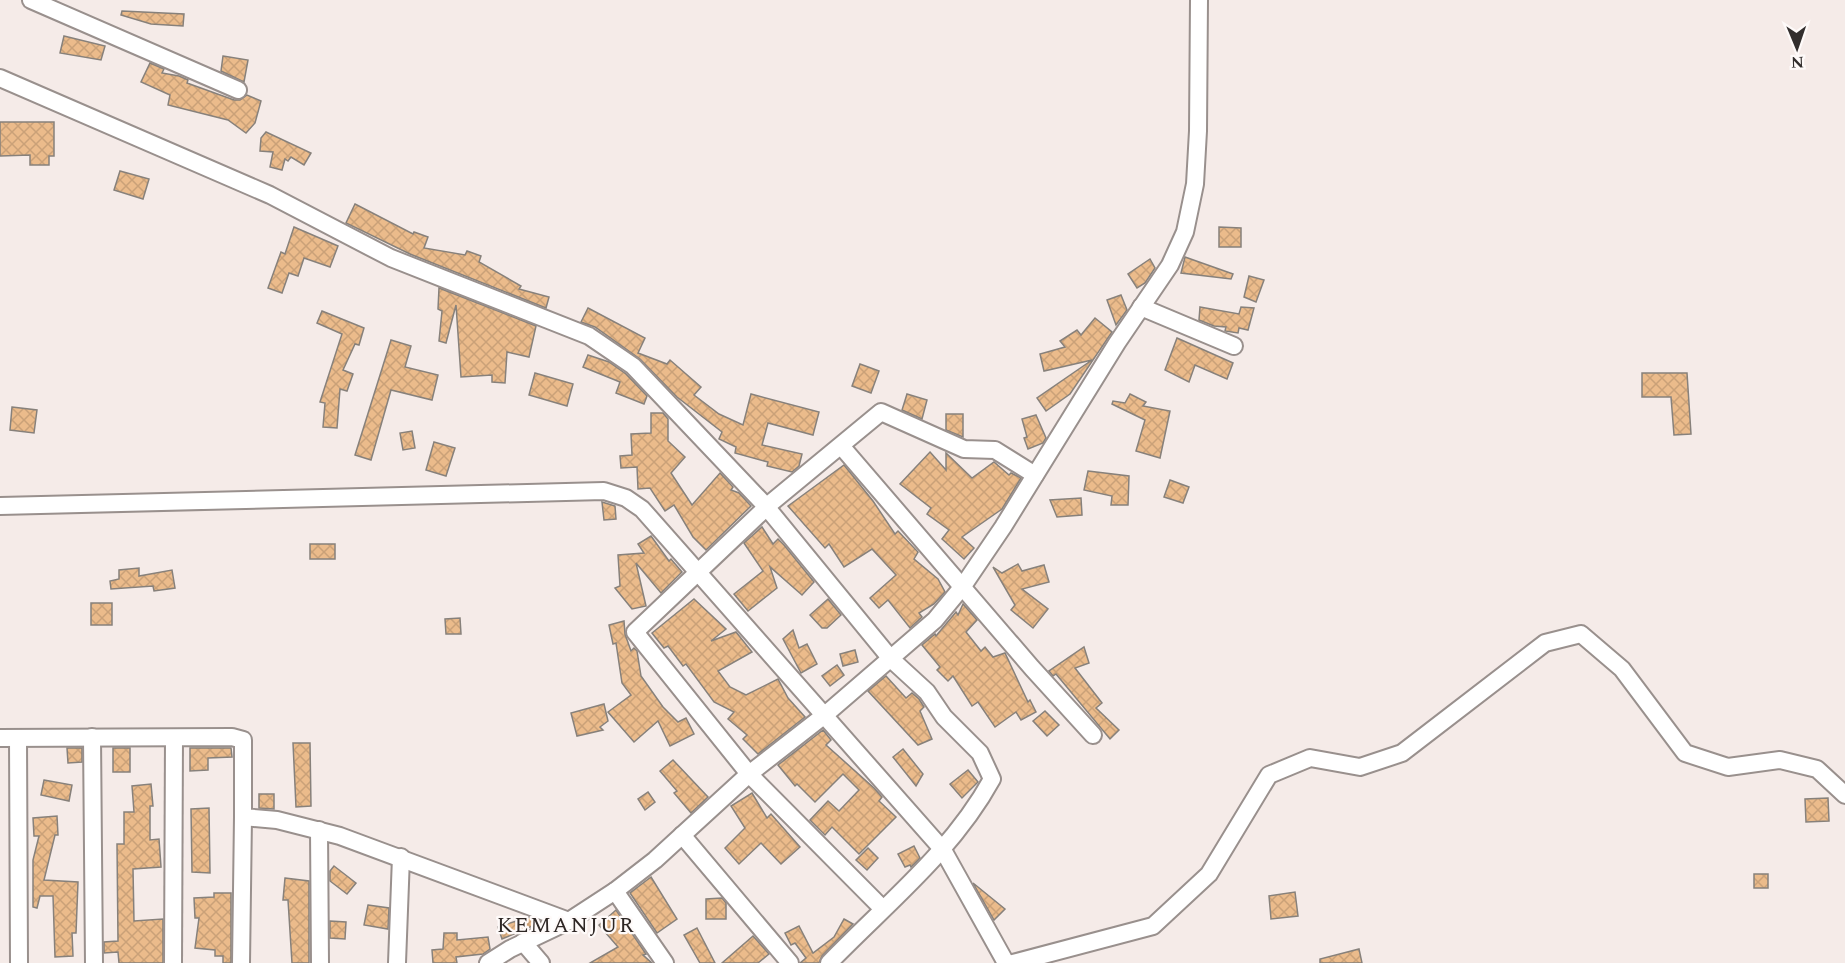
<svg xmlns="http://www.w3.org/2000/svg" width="1845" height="963" font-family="Spectral,serif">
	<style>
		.building { fill: url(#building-cross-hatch); stroke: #87817b; stroke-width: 1.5 }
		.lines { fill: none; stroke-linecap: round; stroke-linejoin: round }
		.minor-casing { stroke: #99908d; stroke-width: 20 }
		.minor { stroke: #fff; stroke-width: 16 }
		.labels { text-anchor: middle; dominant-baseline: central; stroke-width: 4.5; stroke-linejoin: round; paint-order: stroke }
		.quarter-label { font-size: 22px; letter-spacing: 1.5px; fill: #2e2725; stroke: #fefaf9 }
	</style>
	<defs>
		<pattern id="building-cross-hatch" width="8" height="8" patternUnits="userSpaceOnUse" patternTransform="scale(1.5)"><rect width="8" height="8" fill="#ebbb8b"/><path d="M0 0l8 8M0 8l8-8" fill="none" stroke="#caa178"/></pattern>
	</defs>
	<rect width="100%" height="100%" fill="#f5ebe8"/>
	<!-- building -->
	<g class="building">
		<path d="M122,11L184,14L183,26L151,24L121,15Z"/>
		<path d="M64,36L105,46L101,60L60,53Z"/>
		<path d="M223,56L248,60L244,82L221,71Z"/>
		<path d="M150,63L164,69L162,73L179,76L188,80L187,83L234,100H240L247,95L261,101L255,123L246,133L228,120L168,105L170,95L141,82Z"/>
		<path d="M0,122H54V156H49V165H30V155L0,156Z"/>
		<path d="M266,132L311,153L304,165L291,157L288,161L285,159L282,170L270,167L273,152L260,151L261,138Z"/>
		<path d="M120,171L149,179L143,199L114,190Z"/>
		<path d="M355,204L413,234L414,232L428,237L424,248L465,255L467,251L481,256L479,262L521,286L519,289L549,297L546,308L410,254L346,223Z"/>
		<path d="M294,227L338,246L330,267L304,258L298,276L289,273L282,293L268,288L281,252L285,254Z"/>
		<path d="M1219,227L1241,228V247H1219Z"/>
		<path d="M1185,257L1233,274L1231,279L1181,273Z"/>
		<path d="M1150,259L1155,268L1145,283L1137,288L1128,274Z"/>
		<path d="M1249,276L1264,280L1256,302L1244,297Z"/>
		<path d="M439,288L536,326L529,357L507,352L505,383L492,382V375L461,377L456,305L446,343L439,341L442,311L438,309Z"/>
		<path d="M1121,295L1127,310L1116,325L1107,300Z"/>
		<path d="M1200,307L1239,314L1241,307L1254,308L1248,330L1239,328L1238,333L1225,331L1226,327L1214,326L1199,320Z"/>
		<path d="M588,308L645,338L638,353L667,364L670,360L701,387L694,395L719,414L743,425L751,394L819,412L813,435L768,423L762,445L802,454L799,466L792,472L767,466L768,462L735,453L736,447L719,439L722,432L677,397L640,359L595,327L581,322Z"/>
		<path d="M322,311L364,328L359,345L355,344L343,370L353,374L347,391L340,389L337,428L323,427L325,403L320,402L342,334L317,323Z"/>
		<path d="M1095,318L1112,332L1070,394L1046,411L1037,398L1092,360L1044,371L1040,354L1065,347L1060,341L1077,330L1081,335Z"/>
		<path d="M1177,338L1233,363L1227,379L1195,365L1189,382L1165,370Z"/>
		<path d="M391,340L411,346L405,367L438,375L432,400L391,390L371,460L355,455Z"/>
		<path d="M588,355L609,362L626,374L647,396L644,404L616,393L620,382L583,367Z"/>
		<path d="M860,364L879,371L871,393L852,386Z"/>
		<path d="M535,373L573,384L567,406L529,395Z"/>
		<path d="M1642,373H1687L1691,434L1674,435L1671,397H1642Z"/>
		<path d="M907,394L927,400L922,419L902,410Z"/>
		<path d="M1130,394L1146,402L1143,406L1170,411L1160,458L1136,451L1145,420L1112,404L1113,401L1125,403Z"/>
		<path d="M12,407L37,410L34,433L10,430Z"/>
		<path d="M651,413H663L668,419V441L685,457L671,473L692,505L720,473L733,487L731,490L739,493L751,506L706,550L693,537L674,505L665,511L650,488L638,489L637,467L621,468L620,456L632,455L631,434L651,433Z"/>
		<path d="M946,414H963V437L946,430Z"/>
		<path d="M1036,415L1046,438L1043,443L1028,449L1024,438L1027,437L1022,419Z"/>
		<path d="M412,431L415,448L403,450L400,433Z"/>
		<path d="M434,442L455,448L446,476L426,470Z"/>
		<path d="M930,452L946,470V453L972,478L994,462L1009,475L1011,473L1021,478L1002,509L962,537L974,548L964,559L942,539L949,530L927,514L931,508L900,484Z"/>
		<path d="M844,465L873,501L895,534L898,531L918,552L914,559L938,579L945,592L934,604L919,613L922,617L910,628L888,600L879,608L870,598L896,575L872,549L844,567L829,544L825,548L788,506Z"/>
		<path d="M1088,471L1129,476L1128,505H1111L1112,496L1084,490Z"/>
		<path d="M1170,480L1189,487L1183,503L1164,497Z"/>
		<path d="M1081,498L1082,515L1057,517L1050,500Z"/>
		<path d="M602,502L615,506L616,519L604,520Z"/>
		<path d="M762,527L773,544L778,539L784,545L814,582L802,595L770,567L777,588L748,611L734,594L763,571L744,543Z"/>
		<path d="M651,536L669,561L671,559L682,572L661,593L636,563L646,606L632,609L615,588L620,586L618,555L644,553L638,544Z"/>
		<rect x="310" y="544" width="25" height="15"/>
		<path d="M1018,564L1022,571L1044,565L1049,582L1022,589L1048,609L1033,628L1011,610L1015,605L993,567L1002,573Z"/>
		<path d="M139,568V576L172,570L175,588L154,591L153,586L111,589L110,581L119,579V570Z"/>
		<path d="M694,599L726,629L711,641L736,632L752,652L718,671L730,687L746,695L778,679L788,698L805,717L758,754L743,739L747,735L728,719L734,712L714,702L686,664L683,666L668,646L664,648L652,633Z"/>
		<path d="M828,599L841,615L827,628H822L810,615Z"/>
		<rect x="91" y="603" width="21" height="22"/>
		<path d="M963,604L977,620L966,632L981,651L985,647L993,657L1005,653L1028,702L1030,700L1036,712L1021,720L1016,712L995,727L978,702L972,706L953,676L948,681L937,670L940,667L922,645L935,634L936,636L956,612L958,615Z"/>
		<path d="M460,618L461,634H446L445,619Z"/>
		<path d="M624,621L625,634L631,651L634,648L637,651L641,676L663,707L678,722L686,718L694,734L670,746L658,721L634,742L608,712L631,695L622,683L616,643L613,644L609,625Z"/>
		<path d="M793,630L799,648L807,644L817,664L801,673L783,639Z"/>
		<path d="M1084,647L1089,663L1075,668L1102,703L1096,708L1119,730L1110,739L1056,674L1053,676L1049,671Z"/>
		<path d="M855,650L858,662L843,666L840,654Z"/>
		<path d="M837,665L844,675L830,686L822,676Z"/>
		<path d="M886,676L906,698L912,693L919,699L924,707L920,711L932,739L918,745L868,691Z"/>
		<path d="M604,704L608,721L600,727L603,730L577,736L571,713Z"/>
		<path d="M1045,711L1059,725L1047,736L1033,721Z"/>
		<path d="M823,730L831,740L826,745L874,788L882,797L879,801L896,817L859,854L832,827L825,835L810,820L828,801L839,811L859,790L843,774L815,802L797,784L795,786L778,765Z"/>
		<path d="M293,743H310L311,806L296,807Z"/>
		<path d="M67,748H82V762L68,763Z"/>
		<rect x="113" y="748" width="17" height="24"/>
		<path d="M190,748H231L232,757L208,758V770L190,771Z"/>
		<path d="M903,749L923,774L916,786L893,757Z"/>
		<path d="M673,760L708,797L691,813L674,793L677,791L660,771Z"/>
		<path d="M968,770L978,782L962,798L950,784Z"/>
		<path d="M44,780L72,785L69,801L41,795Z"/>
		<path d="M151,784L153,806H150V840L159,839L161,867L133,869L134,921L163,919V963H119L118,952L104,953V942L118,941L117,844H124V812H134L132,786Z"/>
		<path d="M648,792L655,802L645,810L638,799Z"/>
		<path d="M752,793L767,818L771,814L800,847L781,864L761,843L739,864L725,848L745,828L731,806Z"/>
		<path d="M259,794H274V809L259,808Z"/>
		<path d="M1828,798L1829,821L1806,822L1805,799Z"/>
		<path d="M209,808L210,873L192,872L191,809Z"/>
		<path d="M57,816L58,835H55L44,880L78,882L76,933H72L73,956L55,957L53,896H40L37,908L33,907V860L39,836H34L33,818Z"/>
		<path d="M914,846L920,858L911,867L910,865L905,867L898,854Z"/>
		<path d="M868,848L878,858L867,870L856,860Z"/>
		<path d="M334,866L356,883L347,894L330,881V871Z"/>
		<rect x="1754" y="874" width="14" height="14"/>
		<path d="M651,877L677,919L657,933L630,893Z"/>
		<path d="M285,878L309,881V963H292L288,900H283Z"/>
		<path d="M973,883L1005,909L994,920Z"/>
		<path d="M1295,892L1298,916L1271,919L1269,896Z"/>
		<path d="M214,893H231V963H223V956H215V950L195,948L199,918H195L194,898L214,897Z"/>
		<path d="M722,898L726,903V919H706V899Z"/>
		<path d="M368,905L389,908L388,929L364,925Z"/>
		<path d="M616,910L646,954L643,955L652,963H590L618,947L599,925Z"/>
		<path d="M528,917L542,922L502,939L498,927Z"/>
		<path d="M844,919L853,924L822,956L819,963H800L806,958L795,943L791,945L785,933L799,926L813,953L834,937Z"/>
		<path d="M330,921L346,922L345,939L330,938Z"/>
		<path d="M697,928L715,963H700L684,935Z"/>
		<path d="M444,933H457V940L488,937L490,949L483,954L456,957L457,963H433L432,950L443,949Z"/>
		<path d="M753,936L769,954L758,963H722Z"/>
		<path d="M1359,949L1362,963H1320V959Z"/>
	</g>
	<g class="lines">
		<defs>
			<g id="minor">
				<path d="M31,0L238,90"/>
				<path d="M0,78L270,195L391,258L589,336L633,366L764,504L891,659L927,692L944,717L980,753L992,779C952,852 886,904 829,963"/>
				<path d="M1141,307L1234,346"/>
				<path d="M842,447L1032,668L1093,735"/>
				<path d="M0,506L604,491L626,498L642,509L943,850L1006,963"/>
				<path d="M92,737L94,963"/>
				<path d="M0,738L232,737L243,740V817L277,820L340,836L569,921"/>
				<path d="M18,738L19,963"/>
				<path d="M319,830L320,963"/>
				<path d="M682,835L790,963"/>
				<path d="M615,891L665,963"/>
				<path d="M882,908L749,774L635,632L772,502L881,412L964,449L995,450L1035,475"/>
				<path d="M523,942L541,963"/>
				<path d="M173,963L174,738"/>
				<path d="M241,963L243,817"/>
				<path d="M397,963L401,857"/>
				<path d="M488,963L510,949L569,921L615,891L655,860L749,774L826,714L935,620L963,586L1003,527L1117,343L1170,265L1185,232L1195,184L1198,131L1199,0"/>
				<path d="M1013,963L1153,926L1209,874L1269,775L1310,758L1360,767L1402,753L1545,643L1581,634L1622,669L1685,753L1728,767L1780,760L1817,769L1845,795"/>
			</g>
		</defs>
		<!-- minor casing -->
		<use href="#minor" class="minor-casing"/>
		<!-- minor -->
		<use href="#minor" class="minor"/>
	</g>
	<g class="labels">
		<!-- quarter labels -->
		<g class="quarter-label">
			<text x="566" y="925">KEMANJUR</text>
		</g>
	</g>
	<!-- north arrow -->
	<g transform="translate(1797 48) rotate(178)" stroke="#fefaf9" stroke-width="4.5" paint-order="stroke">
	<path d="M0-4.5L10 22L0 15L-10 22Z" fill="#322e2d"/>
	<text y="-9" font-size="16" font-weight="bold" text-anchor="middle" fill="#322e2d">N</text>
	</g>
</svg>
